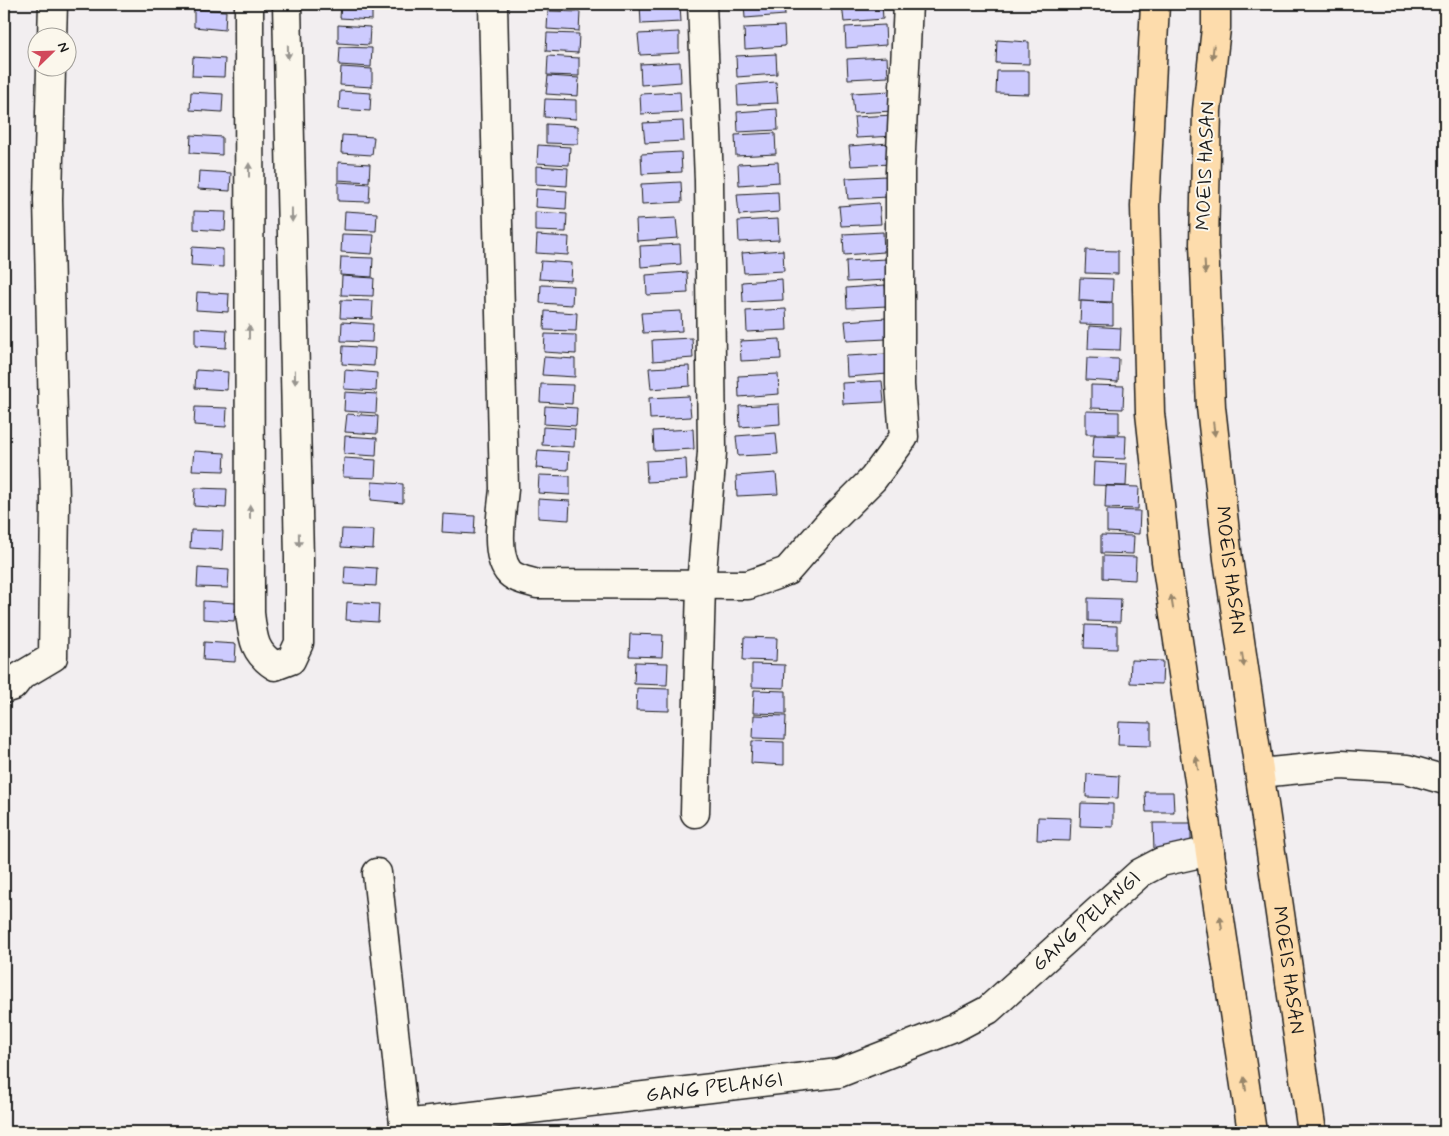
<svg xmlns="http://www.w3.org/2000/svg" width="1449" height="1136" font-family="Mynerve,sans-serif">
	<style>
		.building { fill: #cdcbfe; stroke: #1c1c1c }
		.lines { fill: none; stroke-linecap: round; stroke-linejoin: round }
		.minor-casing { stroke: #1c1c1c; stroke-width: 31 }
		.major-casing { stroke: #1c1c1c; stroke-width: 31 }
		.minor { stroke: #fbf7ec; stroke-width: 28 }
		.major { stroke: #fddcac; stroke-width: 28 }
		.oneway { fill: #97948e }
		.oneway2 { fill: #98866b }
		.labels { text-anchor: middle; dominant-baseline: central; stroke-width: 4; stroke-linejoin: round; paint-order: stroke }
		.street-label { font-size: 20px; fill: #1c1c1c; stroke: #fbf7ec }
	</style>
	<rect width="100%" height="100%" fill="#f2eef0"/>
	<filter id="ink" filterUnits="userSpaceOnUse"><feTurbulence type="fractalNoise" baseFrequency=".02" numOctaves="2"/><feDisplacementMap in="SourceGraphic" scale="10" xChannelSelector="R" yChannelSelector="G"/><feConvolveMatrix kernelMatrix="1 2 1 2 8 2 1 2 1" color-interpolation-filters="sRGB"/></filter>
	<g filter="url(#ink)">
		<!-- building -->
		<g class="building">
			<path d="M341,4H372V20L340,18Z"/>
			<path d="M546,4H578V9L546,8Z"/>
			<path d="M640,4H680L681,22L641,24Z"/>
			<path d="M744,4H784L785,15L745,18Z"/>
			<path d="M842,4H882L883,19L844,22Z"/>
			<path d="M194,9L226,11L225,30L194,27Z"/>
			<path d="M548,11L580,12L579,31L547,29Z"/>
			<path d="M338,25L370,27L369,45L338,43Z"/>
			<path d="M885,25L886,45L846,48L845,27Z"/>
			<path d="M784,26L785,46L745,49L744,28Z"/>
			<path d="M679,32V53L640,55L638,34Z"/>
			<path d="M547,33L579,34L578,53L546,51Z"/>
			<path d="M997,40L1029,42V64L996,63Z"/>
			<path d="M340,47L372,48L371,67L339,65Z"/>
			<path d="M776,54L777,74L737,77L736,56Z"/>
			<path d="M548,56L579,58V76L547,75Z"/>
			<path d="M193,57L225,59L224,77L192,76Z"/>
			<path d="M887,57L888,77L848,79L847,59Z"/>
			<path d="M680,62L681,82L641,85L640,64Z"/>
			<path d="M341,67L372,69V87L340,85Z"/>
			<path d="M997,71H1029V94L996,93Z"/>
			<path d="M548,76L579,78L578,96L546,94Z"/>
			<path d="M776,82L778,103L738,105L737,85Z"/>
			<path d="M340,91L371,93L370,111L339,109Z"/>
			<path d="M892,91L894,111L854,113L852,93Z"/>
			<path d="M191,92L223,94L222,112L190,110Z"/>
			<path d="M680,92L681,112L641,114L640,94Z"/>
			<path d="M545,99L576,100V119L544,117Z"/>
			<path d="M777,109L778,130L738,132L737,112Z"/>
			<path d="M894,115L896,136L856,138L854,117Z"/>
			<path d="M683,121L684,141L645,143L643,123Z"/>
			<path d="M546,124L578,126V144L546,143Z"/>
			<path d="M775,133L776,154L736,156L735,135Z"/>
			<path d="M191,135L222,137V155L190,153Z"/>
			<path d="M342,135L374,137L372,155L341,153Z"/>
			<path d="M889,143L891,164L851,166L849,146Z"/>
			<path d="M538,145L570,147L569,165L537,163Z"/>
			<path d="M681,152L682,172L642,174L641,154Z"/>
			<path d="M338,162L370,164L369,182L338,180Z"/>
			<path d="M778,162L779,182L739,185L738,164Z"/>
			<path d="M536,166L568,168L567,186L536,184Z"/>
			<path d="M199,171L231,173L230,191L198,189Z"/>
			<path d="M886,176L888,197L848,199L846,178Z"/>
			<path d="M338,182L370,184L369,202L338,201Z"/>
			<path d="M681,182L682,202L642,204L641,184Z"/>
			<path d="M536,189L567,191L566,209L535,207Z"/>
			<path d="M778,192L779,212L739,215L737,194Z"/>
			<path d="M879,203L881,224L841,226L839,206Z"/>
			<path d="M194,211L226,212L225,231L194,229Z"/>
			<path d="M345,211L377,213L376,231L344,230Z"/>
			<path d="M535,212L567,214L566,232L535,231Z"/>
			<path d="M676,218L678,238L637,241L636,220Z"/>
			<path d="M778,219L779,240L739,242L738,221Z"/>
			<path d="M883,232L884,252L844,255L843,234Z"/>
			<path d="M342,234L374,235L372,254L341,252Z"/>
			<path d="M537,235L569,237L568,255L536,253Z"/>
			<path d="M680,244L681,264L641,267L640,246Z"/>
			<path d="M192,247L223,249V267L191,265Z"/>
			<path d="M783,250L784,271L744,273L742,253Z"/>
			<path d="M1086,250L1118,251V274L1085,273Z"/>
			<path d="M341,257L373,258L372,277L340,275Z"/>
			<path d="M886,259L887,280L847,282L846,261Z"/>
			<path d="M541,261L572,263L571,281L539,279Z"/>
			<path d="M687,272L688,293L647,295L646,275Z"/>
			<path d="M342,276L374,278L373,296L341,295Z"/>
			<path d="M1080,278L1113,279L1112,302L1079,301Z"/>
			<path d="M782,279L783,300L743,302L742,282Z"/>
			<path d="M541,285L573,286L572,305L540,303Z"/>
			<path d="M885,285L887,306L847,308L846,288Z"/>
			<path d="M197,292L229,294L228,312L196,310Z"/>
			<path d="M341,300L373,301L372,319L340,318Z"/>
			<path d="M1081,301L1113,303V325L1080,324Z"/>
			<path d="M786,309L787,330L747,332L746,311Z"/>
			<path d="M545,311L577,313L576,331L544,330Z"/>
			<path d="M681,311L682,331L643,333L641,313Z"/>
			<path d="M886,318V339L847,341L845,321Z"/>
			<path d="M342,322L373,324L372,342L341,341Z"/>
			<path d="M1089,326L1121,328L1120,350L1088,349Z"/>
			<path d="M195,328L227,330L226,348L195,346Z"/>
			<path d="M545,334L576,335V354L544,352Z"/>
			<path d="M692,338L693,358L653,361L652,340Z"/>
			<path d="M780,339L781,359L741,361L740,341Z"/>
			<path d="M343,346L375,348L374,366L342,364Z"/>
			<path d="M886,354L888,374L847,377L846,356Z"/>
			<path d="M544,357L575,359V377L542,375Z"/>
			<path d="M1087,358L1119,359L1118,382L1086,380Z"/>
			<path d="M689,366L690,386L651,389L649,368Z"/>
			<path d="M196,370L228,372L227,390L195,388Z"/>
			<path d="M345,370L377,373L376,391L344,389Z"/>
			<path d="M778,374L779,394L739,397L738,376Z"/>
			<path d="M882,381L884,402L843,404L842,383Z"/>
			<path d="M541,384L573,385L572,404L540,402Z"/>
			<path d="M1091,385L1124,386L1123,409L1091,408Z"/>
			<path d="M345,392L377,394L376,413L344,411Z"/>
			<path d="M689,396L691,417L650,419L649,398Z"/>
			<path d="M779,404L780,424L740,427L739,406Z"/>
			<path d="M545,406L577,408L576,426L544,424Z"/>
			<path d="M195,407L227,408L226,427L194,425Z"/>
			<path d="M1086,411L1119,412V434H1086Z"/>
			<path d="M347,414L378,416L377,434L345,432Z"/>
			<path d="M543,427L575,429L574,447L542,445Z"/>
			<path d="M693,429L694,449L654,451L653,431Z"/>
			<path d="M776,433L778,454L738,456L736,436Z"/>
			<path d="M1094,435L1126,436L1125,459L1092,458Z"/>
			<path d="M345,436L377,438L376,456L344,454Z"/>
			<path d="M538,450L569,452L568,470L536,468Z"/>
			<path d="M194,451L225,453L224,471L192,470Z"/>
			<path d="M344,458L376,460L375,478L343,477Z"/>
			<path d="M686,459L687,480L647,482L646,461Z"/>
			<path d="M1094,462L1127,464L1126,486L1093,485Z"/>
			<path d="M776,473L778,494L737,496L736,476Z"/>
			<path d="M539,475L570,476V495L538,493Z"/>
			<path d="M372,482L403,484V503L371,500Z"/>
			<path d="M1106,486L1139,487L1138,509L1105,508Z"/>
			<path d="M195,488L227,489L226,508L194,506Z"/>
			<path d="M538,499L570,501L569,520L538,518Z"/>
			<path d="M1107,510L1140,511L1139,534L1107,532Z"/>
			<path d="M443,514L475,516L474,534L442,532Z"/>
			<path d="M342,529L374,530L373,549L341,547Z"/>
			<path d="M191,530L223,531L222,550L190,548Z"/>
			<path d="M1101,535L1134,536L1133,554L1101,553Z"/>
			<path d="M1103,556L1136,557L1135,580L1103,578Z"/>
			<path d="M345,566L377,568L376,586L344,584Z"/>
			<path d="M198,568L229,570L228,588L197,587Z"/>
			<path d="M1088,598L1121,599L1120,622L1088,621Z"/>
			<path d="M203,601L236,603L234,621L203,619Z"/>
			<path d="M347,602L379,604L378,622L346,620Z"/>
			<path d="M1085,625L1117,626V649L1084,648Z"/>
			<path d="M630,634L663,635L662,657L629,656Z"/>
			<path d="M744,637L777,638L776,661L743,660Z"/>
			<path d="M204,642L236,644L235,662L203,660Z"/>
			<path d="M1131,660L1163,661L1162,684L1130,683Z"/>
			<path d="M635,662L668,663L667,685L634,684Z"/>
			<path d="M752,664L785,665L784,688L752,687Z"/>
			<path d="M637,688L669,689V711L636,710Z"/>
			<path d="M754,690L786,691V714L753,713Z"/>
			<path d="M754,715L786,716L785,739L753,738Z"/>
			<path d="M1119,722L1151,723V746L1118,745Z"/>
			<path d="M752,741L784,742V765L751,763Z"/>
			<path d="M1087,774L1119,776L1118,798L1086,797Z"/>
			<path d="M1145,792H1173L1174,812H1146Z"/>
			<path d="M1081,803L1113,804V827L1080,826Z"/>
			<path d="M1038,817L1071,818L1070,841L1037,840Z"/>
			<path d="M1153,823H1191V849L1154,850Z"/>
		</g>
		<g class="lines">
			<defs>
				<g id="minor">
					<path d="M249,4L250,613C253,637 253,652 275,666L291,660L299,643V558L287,4"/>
					<path d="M493,4L504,489C502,511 494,552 508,571C514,579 528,581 537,584L748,585L787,571L830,522L873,479L904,437L900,385V171L908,4"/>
					<path d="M52,38L53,4"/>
					<path d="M4,689L13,686L21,676L53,657L55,501L48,200L51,68"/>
					<path d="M1260,773L1341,765L1407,769L1445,780"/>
					<path d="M695,813L701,585L712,452L709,181L702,4"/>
					<path id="s1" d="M377,873L404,1124L839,1073L954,1028L988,1010L1140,873L1161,862L1210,851"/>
				</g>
				<g id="major">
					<path d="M1155,4L1145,206L1150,413L1166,561L1252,1132"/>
					<path id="s2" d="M1216,4V28L1207,110L1204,244L1211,407L1228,559L1312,1132"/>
				</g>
			</defs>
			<!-- minor casing -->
			<use href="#minor" class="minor-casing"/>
			<!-- major casing -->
			<use href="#major" class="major-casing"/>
			<!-- minor -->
			<use href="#minor" class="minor"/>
			<!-- major -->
			<use href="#major" class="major"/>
		</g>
		<!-- one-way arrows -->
		<defs><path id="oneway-solid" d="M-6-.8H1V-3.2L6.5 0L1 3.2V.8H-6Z" transform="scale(1.25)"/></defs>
		<g class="oneway">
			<use href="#oneway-solid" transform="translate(288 52) rotate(89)"/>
			<use href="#oneway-solid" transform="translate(249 170) rotate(-90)"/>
			<use href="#oneway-solid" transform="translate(292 215) rotate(89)"/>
			<use href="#oneway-solid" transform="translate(249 332) rotate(-90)"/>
			<use href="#oneway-solid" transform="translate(295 377) rotate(89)"/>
			<use href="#oneway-solid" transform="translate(250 512) rotate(-90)"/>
			<use href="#oneway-solid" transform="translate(299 540) rotate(89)"/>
		</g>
		<g class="oneway2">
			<use href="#oneway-solid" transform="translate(1213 52) rotate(96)"/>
			<use href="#oneway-solid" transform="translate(1205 267) rotate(87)"/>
			<use href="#oneway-solid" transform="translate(1214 429) rotate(83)"/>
			<use href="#oneway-solid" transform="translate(1172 602) rotate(-99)"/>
			<use href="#oneway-solid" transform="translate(1243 660) rotate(82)"/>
			<use href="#oneway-solid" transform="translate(1197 763) rotate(-99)"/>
			<use href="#oneway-solid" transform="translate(1221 923) rotate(-98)"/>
			<use href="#oneway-solid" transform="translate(1245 1084) rotate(-98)"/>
		</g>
	</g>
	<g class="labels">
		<!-- street labels -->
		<g class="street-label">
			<text transform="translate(1206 166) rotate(-88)">MOEIS HASAN</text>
			<text stroke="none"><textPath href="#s2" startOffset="568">MOEIS HASAN</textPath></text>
			<text stroke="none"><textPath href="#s1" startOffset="985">GANG PELANGI</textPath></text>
			<text stroke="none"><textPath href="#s2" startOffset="972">MOEIS HASAN</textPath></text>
			<text stroke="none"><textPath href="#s1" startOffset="565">GANG PELANGI</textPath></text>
		</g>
	</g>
	<!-- margin -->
	<rect width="1449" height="1136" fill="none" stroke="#fbf7ec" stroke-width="20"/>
	<rect x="10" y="10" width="1429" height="1116" fill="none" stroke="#1c1c1c" stroke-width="2" filter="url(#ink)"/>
	<!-- north arrow -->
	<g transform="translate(52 52) rotate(67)"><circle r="24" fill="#fbf7ec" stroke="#a29f99"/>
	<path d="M0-4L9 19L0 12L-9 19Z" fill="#d1495b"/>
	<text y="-8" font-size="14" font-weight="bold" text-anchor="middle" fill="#1c1c1c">N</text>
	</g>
</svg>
